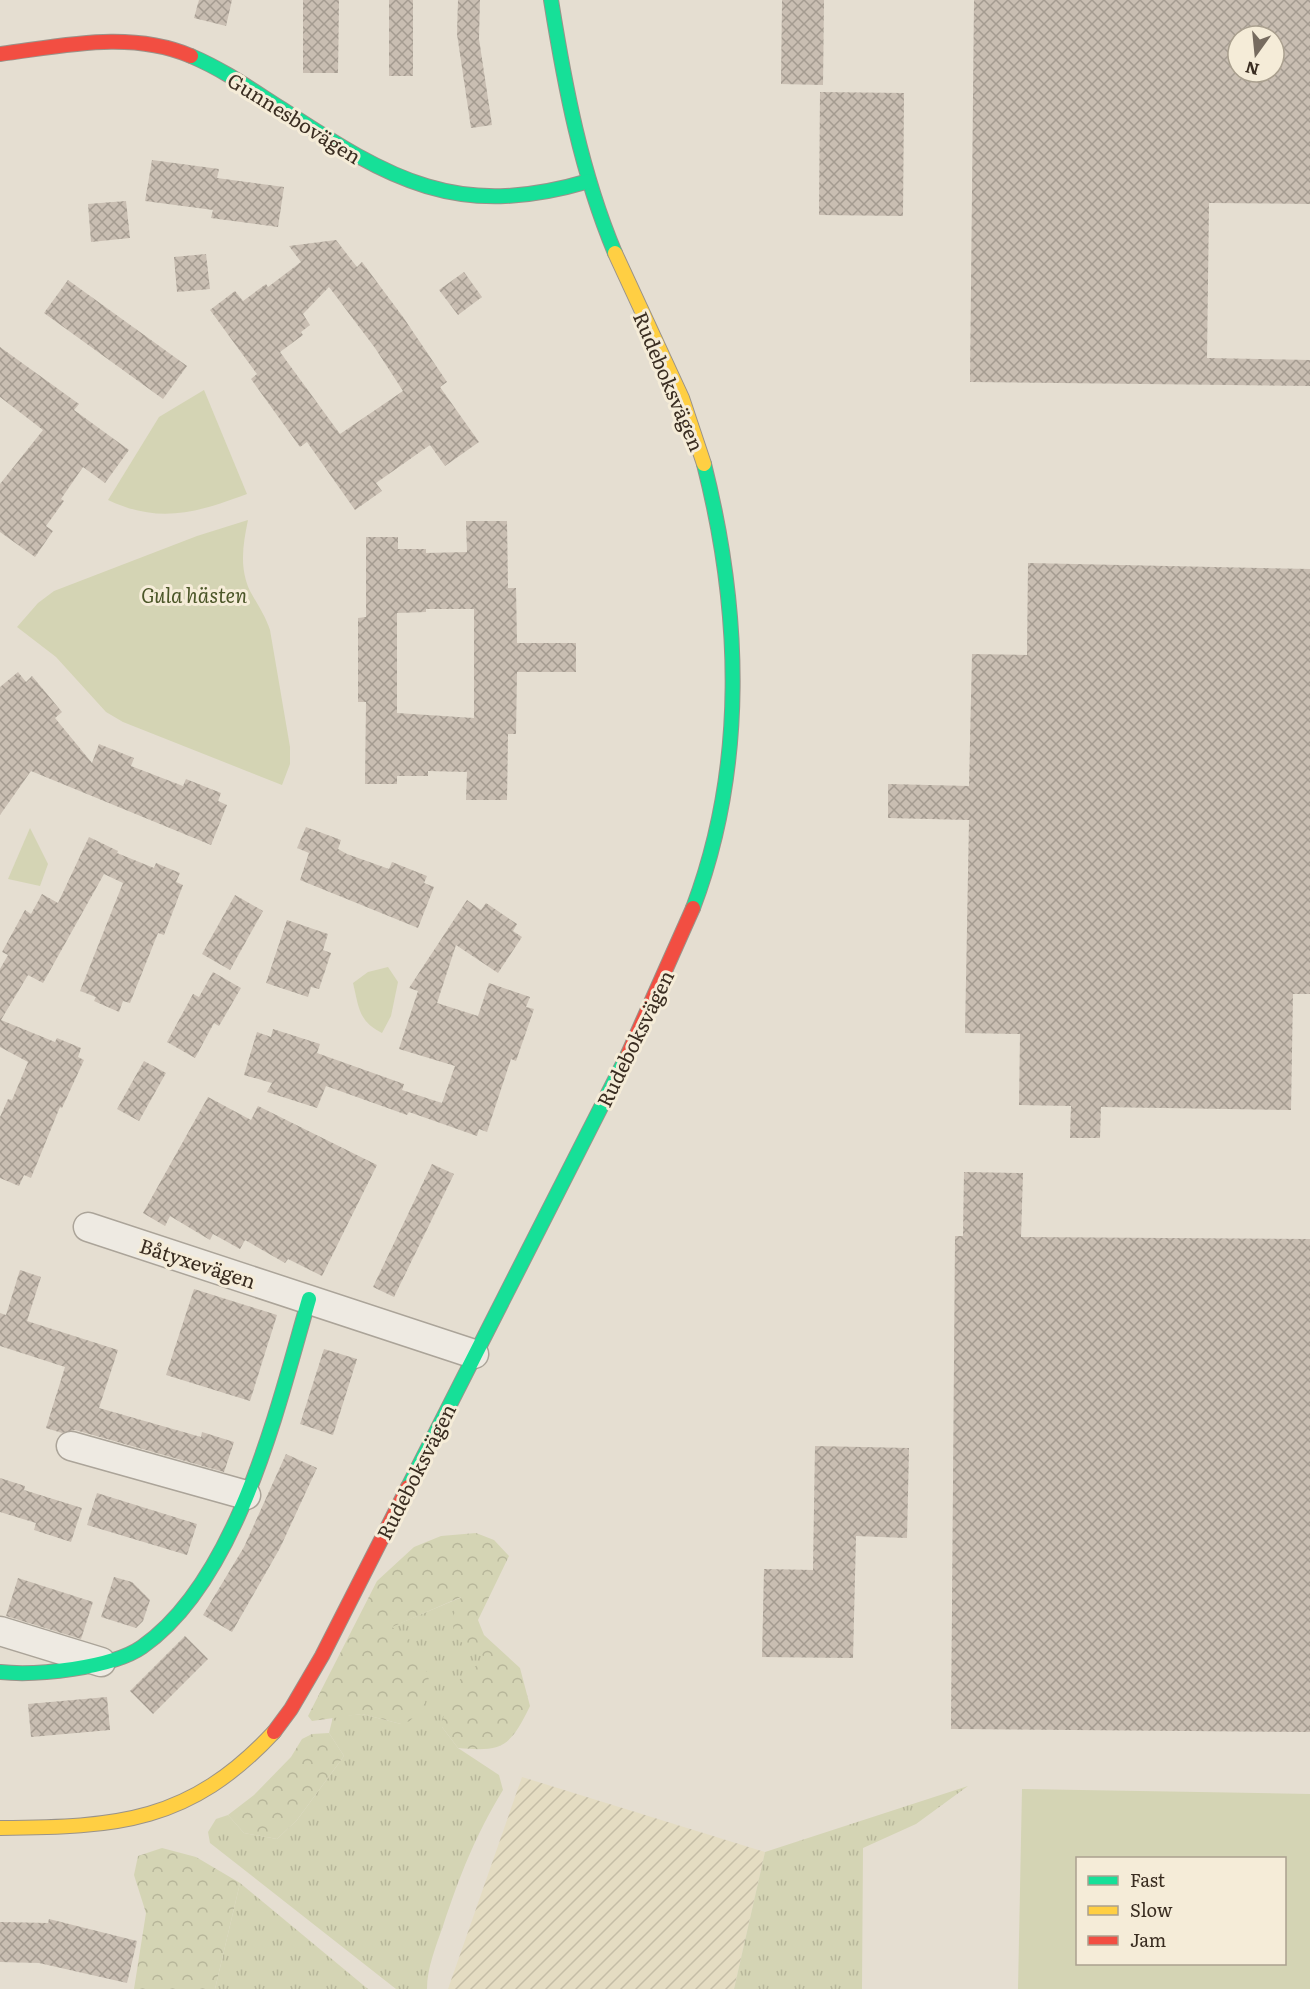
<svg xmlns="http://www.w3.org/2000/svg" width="1310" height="1989" font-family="Literata,serif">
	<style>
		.farmland { fill: url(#farmland-furrows) }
		.grass { fill: url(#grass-tufts) }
		.forest { fill: url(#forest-crowns) }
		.park { fill: #d4d4b4; fill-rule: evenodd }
		.building { fill: url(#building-cross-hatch); fill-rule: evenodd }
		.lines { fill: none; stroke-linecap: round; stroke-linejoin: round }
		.street-casing { stroke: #aba499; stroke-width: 31 }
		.fast-casing { stroke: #9a938a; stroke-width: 16 }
		.slow-casing { stroke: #9a938a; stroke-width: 16 }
		.jam-casing { stroke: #9a938a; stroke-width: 16 }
		.street { stroke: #eeeae2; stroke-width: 28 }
		.fast { stroke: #16e098; stroke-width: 14 }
		.slow { stroke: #ffcf43; stroke-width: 14 }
		.jam { stroke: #f24e42; stroke-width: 14 }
		.labels { text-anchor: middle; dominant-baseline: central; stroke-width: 6; stroke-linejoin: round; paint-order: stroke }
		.street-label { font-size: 20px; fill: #3a2d21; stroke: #f5ecd8 }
		.park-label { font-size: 20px; font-style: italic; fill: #4b5628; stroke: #f5ecd8 }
	</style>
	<defs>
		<pattern id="farmland-furrows" width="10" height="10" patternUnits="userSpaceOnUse" patternTransform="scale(1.5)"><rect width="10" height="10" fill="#e4dcc2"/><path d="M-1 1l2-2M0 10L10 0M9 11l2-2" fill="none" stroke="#c4bda6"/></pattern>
		<pattern id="grass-tufts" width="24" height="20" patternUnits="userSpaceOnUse" patternTransform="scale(1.5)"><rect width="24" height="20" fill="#d4d4b4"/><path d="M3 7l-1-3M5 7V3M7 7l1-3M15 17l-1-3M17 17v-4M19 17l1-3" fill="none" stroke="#b7b69a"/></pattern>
		<pattern id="forest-crowns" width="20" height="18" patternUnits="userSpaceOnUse" patternTransform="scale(1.5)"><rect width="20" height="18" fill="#d4d4b4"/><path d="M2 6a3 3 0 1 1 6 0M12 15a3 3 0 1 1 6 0" fill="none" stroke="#b7b69a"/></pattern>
		<pattern id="building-cross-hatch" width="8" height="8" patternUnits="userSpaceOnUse" patternTransform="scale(1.5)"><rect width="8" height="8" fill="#c9beb2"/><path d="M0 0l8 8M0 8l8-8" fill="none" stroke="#a49b90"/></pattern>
	</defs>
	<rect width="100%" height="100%" fill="#e5ded1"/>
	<!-- farmland -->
	<path class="farmland" d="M522,1777L765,1852L734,1989H448Z"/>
	<!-- grass -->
	<g class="grass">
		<path d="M462,1597L489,1659L442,1727L458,1748L499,1775L503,1790C475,1836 460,1875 443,1926C436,1946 427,1968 427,1989H396L210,1843L208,1832L216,1819L228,1815L244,1833L277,1839L297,1820L344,1756L329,1733L333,1717L362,1714L401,1724L391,1627Z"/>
		<path d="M968,1786L916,1824L863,1848L862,1989H734L765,1852Z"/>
		<path d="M240,1883L368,1989H215Z"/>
	</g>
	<!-- forest -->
	<g class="forest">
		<path d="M476,1533L494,1540L509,1556L478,1620L484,1635L520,1668L530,1706C510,1747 503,1752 458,1748L442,1727C446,1694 457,1674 488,1659L455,1638L452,1619L461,1597L392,1627L410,1640L429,1676L425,1703L410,1721L401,1724L362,1714L312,1721L308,1716L377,1581L414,1547L441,1536Z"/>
		<path d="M329,1733L344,1756L297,1820L277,1839L244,1833L228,1815L254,1795L291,1757L302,1739L312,1734Z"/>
		<path d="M162,1848L196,1857L240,1883L215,1989H134L146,1913L134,1875L138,1856Z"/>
	</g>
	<!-- park -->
	<g class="park">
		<path d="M204,390L247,494C196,513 159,524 108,500L159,417Z"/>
		<path d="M248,520C243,544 239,567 250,591C257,604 265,615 270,630L290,747V764L282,785L123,722L106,712L56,657L17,627L38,603L54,591L197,536Z"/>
		<path d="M30,828L48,864L40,886L8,879Z"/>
		<path d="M388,967L398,982L391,1016L382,1033C358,1021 359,1007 353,983L368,972Z"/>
		<path d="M1022,1789L1310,1794V1989H1018ZM1078,1858H1284V1964H1078Z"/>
	</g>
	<!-- building -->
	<g class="building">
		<path d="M199,0H232L226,26L194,18Z"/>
		<path d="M303,0H339L338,73H303Z"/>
		<rect x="389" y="0" width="24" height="76"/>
		<path d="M458,0H480L479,39L492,125L471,128L457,34Z"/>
		<path d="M782,0H824L823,85L781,84Z"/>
		<path d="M974,0H1310V204L1209,203L1207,358L1310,360V386L970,382ZM1238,36H1274V72H1238Z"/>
		<path d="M820,92L904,93L903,216L819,215Z"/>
		<path d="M152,160L219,169L217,178L284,187L278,227L211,218L213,210L145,201Z"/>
		<path d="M126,201L130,238L91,242L88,204Z"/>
		<path d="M336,240L357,267L362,262L403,317L447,382L440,387L479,442L445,466L430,445L376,483L382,491L355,510L307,442L300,447L251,379L257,374L210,310L235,291L243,301L266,284L268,287L301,262L289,246ZM329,287L375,348L403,391L340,434L280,352L303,335L301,332L310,325L303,314Z"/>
		<path d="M206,254L210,289L177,292L174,257Z"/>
		<path d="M464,272L482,297L458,315L439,290Z"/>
		<path d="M68,280L187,366L163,399L44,313Z"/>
		<path d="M0,347L79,404L74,410L129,450L105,483L83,467L61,499L64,501L46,526L53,531L35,557L0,532V484L43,430L0,397Z"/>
		<path d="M466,521H507L508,588H516L517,643H576V672H517L516,734H508L507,800H466L467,772L428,771V776H397V784H365L366,702H358V618L366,617V537H398V549H426V553L467,552ZM426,609H474V718L397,713V613L426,612Z"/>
		<path d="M1028,563L1310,569V994H1293L1291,1110L1101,1107L1100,1138H1070L1071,1106L1019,1105L1020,1034L965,1033L969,820L888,818V784L969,786L972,654L1027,655Z"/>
		<path d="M18,672L26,682L32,676L62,712L55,718L92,763L99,744L134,758L131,766L183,786L186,779L221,793L218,801L227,805L211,845L31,771L0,815V687Z"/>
		<path d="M306,827L341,840L338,849L347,854L389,869L392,862L427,876L424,883L434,887L418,928L300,880L309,853L297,848Z"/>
		<path d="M89,837L118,851L117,853L154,868L156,863L180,873L176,882L183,885L164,935L158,933L130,1003L123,1001L119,1012L94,1001L96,997L80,991L123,883L104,874L43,983L28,975L1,1020L55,1042L57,1038L81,1048L78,1057L84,1060L62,1108L60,1107L31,1178L24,1175L19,1186L0,1178V1117L8,1099L12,1100L28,1062L0,1047V969L8,955L2,952L25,910L31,914L42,894L58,903Z"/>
		<path d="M235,895L263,911L230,970L202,954Z"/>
		<path d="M467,900L481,910L486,903L517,924L513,931L522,937L498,973L456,945L437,1003L478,1016L489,983L530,997L526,1007L534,1009L516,1061L511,1059L487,1132L479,1129L477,1136L409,1112L407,1115L326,1086L317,1108L267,1092L272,1083L244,1075L257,1032L271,1037L273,1029L320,1044L317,1053L404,1084L402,1090L442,1103L455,1066L399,1049L418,991L409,988Z"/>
		<path d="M287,920L328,934L323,950L331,953L319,989L311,987L308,997L266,983Z"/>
		<path d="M213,972L241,988L219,1026L214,1023L195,1058L167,1042L193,994L199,997Z"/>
		<path d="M144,1061L166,1073L139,1121L117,1109Z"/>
		<path d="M208,1097L251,1120L258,1106L377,1165L322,1276L288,1259L285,1263L245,1240L240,1249L213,1234L210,1240L170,1216L165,1226L143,1213Z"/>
		<path d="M432,1164L454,1174L394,1297L373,1287Z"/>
		<path d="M964,1172L1023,1173L1021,1237L1310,1239V1732L951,1729L955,1236H963Z"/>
		<path d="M20,1270L41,1277L27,1321L118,1350L99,1408L201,1437L202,1432L234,1442L224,1472L75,1430L62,1433L46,1428L65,1367L0,1346V1313L6,1315Z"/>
		<path d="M194,1289L277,1315L250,1401L166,1375Z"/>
		<path d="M324,1349L357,1359L333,1435L300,1424Z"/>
		<path d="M815,1446L909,1448L907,1538L856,1536L853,1658L762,1657L764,1569L813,1570Z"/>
		<path d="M286,1454L317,1468L280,1548L232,1632L203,1615L244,1547Z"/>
		<path d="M0,1478L25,1486L24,1490L82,1508L71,1542L34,1530L36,1523L0,1512Z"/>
		<path d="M97,1493L197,1524L187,1555L87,1525Z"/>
		<path d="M114,1577L132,1582L150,1600L143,1621L136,1628L101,1617Z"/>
		<path d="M18,1578L93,1602L81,1639L6,1616Z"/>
		<path d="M185,1636L208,1659L153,1714L130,1691Z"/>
		<path d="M107,1697L110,1730L31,1737L28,1704Z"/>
		<path d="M49,1919L137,1941L127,1983L39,1963L0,1962V1922L48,1923Z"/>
	</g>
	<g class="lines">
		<defs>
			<g id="street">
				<path d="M88,1227L474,1354"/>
				<path d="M71,1446L246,1495"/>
				<path d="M0,1631L101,1662"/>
			</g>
			<g id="fast">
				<path d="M551,0C565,87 581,172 615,253"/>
				<path d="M191,56C224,70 252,90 282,109C391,180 457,220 589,181"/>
				<path d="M693,908C747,765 741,610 704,464"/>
				<path d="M408,1487L628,1054"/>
				<path d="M0,1672C36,1676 112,1668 142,1647C238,1580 278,1406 309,1299"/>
			</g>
			<g id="slow">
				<path d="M615,253L682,398L704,464"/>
				<path d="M0,1828C118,1827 189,1823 274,1732"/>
			</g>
			<g id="jam">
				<path d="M0,54C63,46 130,30 191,56"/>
				<path d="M628,1054L693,908"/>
				<path d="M274,1732L291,1709L322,1656L408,1487"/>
			</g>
		</defs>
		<!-- street casing -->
		<use href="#street" class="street-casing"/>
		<!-- fast casing -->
		<use href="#fast" class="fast-casing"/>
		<!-- slow casing -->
		<use href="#slow" class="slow-casing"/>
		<!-- jam casing -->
		<use href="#jam" class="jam-casing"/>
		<!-- street -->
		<use href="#street" class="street"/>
		<!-- fast -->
		<use href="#fast" class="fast"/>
		<!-- slow -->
		<use href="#slow" class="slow"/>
		<!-- jam -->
		<use href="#jam" class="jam"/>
	</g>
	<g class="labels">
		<!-- street labels -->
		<g class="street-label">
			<text transform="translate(295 117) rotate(32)">Gunnesbovägen</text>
			<text transform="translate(670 381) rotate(67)">Rudeboksvägen</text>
			<text transform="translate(634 1038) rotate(-64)">Rudeboksvägen</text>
			<text transform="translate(198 1262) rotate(18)">Båtyxevägen</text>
			<text transform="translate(415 1471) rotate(-63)">Rudeboksvägen</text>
		</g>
		<!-- park labels -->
		<g class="park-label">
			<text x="194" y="594">Gula hästen</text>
		</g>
	</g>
	<!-- legend -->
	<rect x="1076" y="1857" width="210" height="108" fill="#f5ecd8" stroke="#aaa08f" stroke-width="1.5"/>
	<rect x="1088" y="1876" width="30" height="9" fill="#16e098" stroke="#aaa08f" stroke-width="1.5"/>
	<text x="1130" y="1887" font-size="18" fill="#3a2d21">Fast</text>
	<rect x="1088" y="1906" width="30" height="9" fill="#ffcf43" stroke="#aaa08f" stroke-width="1.5"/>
	<text x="1130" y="1917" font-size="18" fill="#3a2d21">Slow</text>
	<rect x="1088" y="1936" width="30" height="9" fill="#f24e42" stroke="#aaa08f" stroke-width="1.5"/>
	<text x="1130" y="1947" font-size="18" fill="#3a2d21">Jam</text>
	<!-- north arrow -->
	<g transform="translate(1256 54) rotate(195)"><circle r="28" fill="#f5ecd8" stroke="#aaa08f" stroke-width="1.5"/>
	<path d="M0-4.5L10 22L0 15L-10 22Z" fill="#766b5f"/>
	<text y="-9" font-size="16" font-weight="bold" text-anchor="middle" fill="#3a2d21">N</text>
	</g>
</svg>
